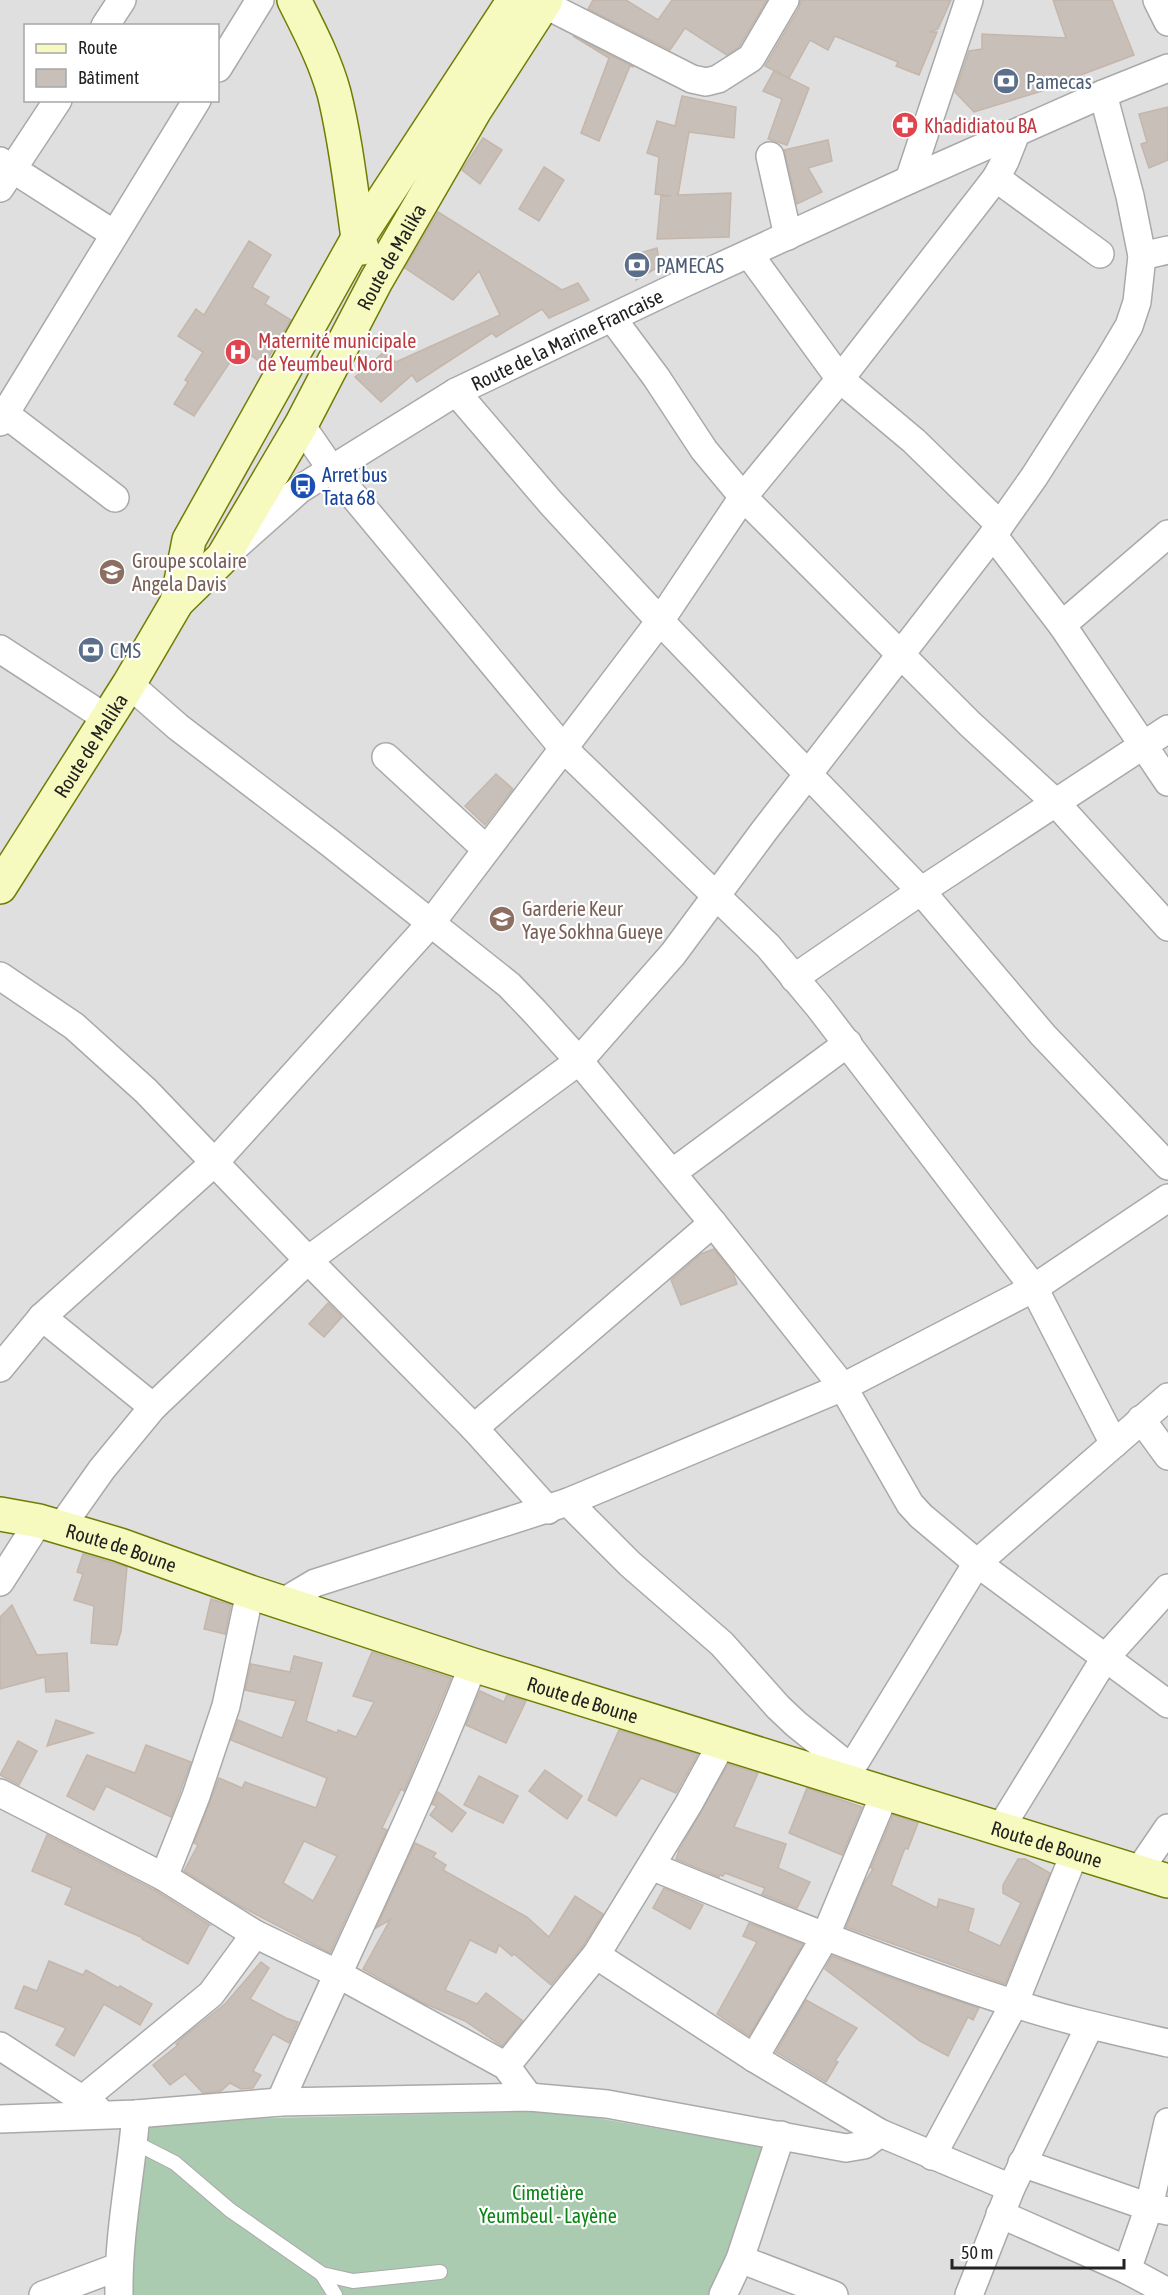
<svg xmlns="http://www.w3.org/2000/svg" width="1168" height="2295" font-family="'Asap Condensed',sans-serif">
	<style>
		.residential { fill: #e0dfdf; fill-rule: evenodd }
		.cemetery { fill: #aacbaf }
		.building { fill: #c7bfb8; stroke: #c4b6ab; stroke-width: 1.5; fill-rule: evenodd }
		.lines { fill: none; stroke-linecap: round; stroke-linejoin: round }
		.lane-casing { stroke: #a9a9a9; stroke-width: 16 }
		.street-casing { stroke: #a9a9a9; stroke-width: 30 }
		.secondary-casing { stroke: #707d05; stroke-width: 36 }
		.lane { stroke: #fff; stroke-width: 14 }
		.street { stroke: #fff; stroke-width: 27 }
		.secondary { stroke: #f7fabf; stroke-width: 33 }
		.labels { text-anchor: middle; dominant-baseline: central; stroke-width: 4.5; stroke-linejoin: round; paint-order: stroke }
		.service-label { font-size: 20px; fill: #4e5e75; stroke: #fff; text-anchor: start }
		.health-label { font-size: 20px; fill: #be3a42; stroke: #fff; text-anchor: start }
		.street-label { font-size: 20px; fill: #222; stroke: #fff }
		.transit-label { font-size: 20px; fill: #164399; stroke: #fff; text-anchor: start }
		.education-label { font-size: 20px; fill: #785e54; stroke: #fff; text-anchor: start }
		.park-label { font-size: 20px; fill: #0c8416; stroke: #fff }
	</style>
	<rect width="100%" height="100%" fill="#f2efe9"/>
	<!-- residential -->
	<path class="residential" d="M0,0H1168V2295H0ZM26,26H218V100H26Z"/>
	<!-- cemetery -->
	<path class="cemetery" d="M557,2111L768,2148L728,2256L709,2295H118L119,2267L151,2121Z"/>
	<!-- building -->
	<g class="building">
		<path d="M593,0H626L658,20L672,0H767L739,47L727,55L685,28L670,50L588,9Z"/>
		<path d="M801,0H951L938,29L929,32H937L919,75L896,66L898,62L835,36L828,50L810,40L789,78L765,66L799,8Z"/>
		<path d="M1053,0H1112L1134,55L1054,85L1055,87L974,112L955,92L969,51L982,49V34L1066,38Z"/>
		<path d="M573,36L634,67L630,66L599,141L581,133L609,58Z"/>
		<path d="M774,71L809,88L787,145L768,139L782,99L763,91Z"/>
		<path d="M682,96L736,107L734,138L689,132L678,195L731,193L729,237L657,239L661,196H671L655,194L659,157L647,153L657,121L675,126Z"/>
		<path d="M1168,107V160L1149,168L1141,144L1147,142L1139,114Z"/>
		<path d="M483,138L502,150L480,184L462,170Z"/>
		<path d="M828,140L832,161L808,168L822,192L797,204L784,150Z"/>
		<path d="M544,167L564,180L539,221L519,209Z"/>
		<path d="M438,212L562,290L578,283L589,300L549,318L542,309L496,337L492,333L417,382L412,375L381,402L355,377L384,352L396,362L500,315L479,271L453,300L405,268Z"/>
		<path d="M249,241L271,255L252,287L269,297L265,304L291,320L264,365L240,347L194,416L174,404L188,382L185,380L203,352L178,336L196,309L204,315Z"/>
		<path d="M657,248L660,266L636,280L633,255Z"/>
		<path d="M496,774L513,789L485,825L465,806Z"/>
		<path d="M714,1249L733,1273L737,1284L681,1305L671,1280L701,1254Z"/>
		<path d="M328,1303L342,1317L324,1337L309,1324Z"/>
		<path d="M83,1554L127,1567L121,1631L117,1645L91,1643L94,1606L74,1600L83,1574L77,1572Z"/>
		<path d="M211,1599L231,1605L225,1634L204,1629Z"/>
		<path d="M12,1605L37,1655L67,1653L69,1691L46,1692L45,1677L0,1689V1617Z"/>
		<path d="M372,1652L451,1678L404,1791L401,1789L382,1828L387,1830L330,1953L240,1906L184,1871L198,1845L194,1843L219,1778L242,1788L245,1782L316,1808L327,1778L231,1740L238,1720L282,1738L296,1701L245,1690L251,1664L290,1672L294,1656L322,1663L306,1721L337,1733L338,1730L356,1737L374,1702L353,1696ZM304,1841L337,1856L313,1901L283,1883Z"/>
		<path d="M480,1691L504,1702L507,1695L526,1701L506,1743L466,1725Z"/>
		<path d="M56,1720L93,1733L47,1746Z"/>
		<path d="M619,1730L698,1754L676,1793L641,1778L616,1816L588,1800Z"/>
		<path d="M18,1741L37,1751L19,1785L0,1775Z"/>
		<path d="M146,1745L191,1762L171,1817L106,1786L94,1810L67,1796L87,1755L135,1773Z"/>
		<path d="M728,1764L758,1773L734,1827L786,1844L778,1868L810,1882L797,1908L762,1894L765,1888L725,1873L723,1876L720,1875L719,1877L676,1859L679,1850Z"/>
		<path d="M545,1770L582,1796L567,1819L529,1791Z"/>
		<path d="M479,1776L518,1796L503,1823L464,1805Z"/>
		<path d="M807,1788L862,1807L842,1855L789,1833Z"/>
		<path d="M438,1792L466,1813L452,1832L430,1815L437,1806L432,1804Z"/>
		<path d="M893,1815L918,1823L908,1849L905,1848L891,1885L937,1908L939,1899L974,1909L968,1931L1000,1946L1021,1903L1003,1893V1885L1018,1859H1025L1050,1873L1005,1984L846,1927L864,1883L873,1869L871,1868Z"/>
		<path d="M47,1835L156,1891L210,1925H209L188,1964L142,1939L143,1938L65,1904L72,1888L32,1871Z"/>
		<path d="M415,1843L436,1853L433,1857L446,1865L443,1870L527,1917L549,1937L575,1896L603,1914L583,1946L551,1985L514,1954L512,1956L499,1945L496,1953L470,1940L445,1990L477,2004L486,1993L523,2021L502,2046L465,2021L421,2002L363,1969L390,1920L376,1928Z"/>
		<path d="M664,1888L703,1905L690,1929L653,1908Z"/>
		<path d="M749,1923L803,1944L749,2036L717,2014L757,1942L743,1936Z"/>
		<path d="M832,1956L916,1987L979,2008L973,2020L968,2017L948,2056L920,2041L825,1969Z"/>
		<path d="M49,1961L83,1975L86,1970L118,1988L120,1986L152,2004L140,2025L104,2004L74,2056L56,2045L66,2028L15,2008L24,1986L37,1991Z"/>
		<path d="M261,1962L269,1968L250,1999L286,2018L298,2022L289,2043L273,2034L253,2071L261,2075L253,2088L241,2089L230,2083L221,2091L203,2093L185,2074L170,2085L153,2065L178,2045L176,2044L182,2038L225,2004Z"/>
		<path d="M806,2000L857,2028L835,2061L838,2062L826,2082L776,2052Z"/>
	</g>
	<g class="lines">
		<defs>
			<g id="lane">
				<path d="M134,2142L175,2163L230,2210L322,2274L353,2281L440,2272"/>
				<path d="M322,2274L335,2295"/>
			</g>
			<g id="street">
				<path d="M1157,0L1168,22"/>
				<path d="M544,4L692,79L706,82L718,79L751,58L785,0"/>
				<path d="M105,26L122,0"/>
				<path d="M218,68L260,0"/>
				<path d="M770,156L788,236"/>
				<path d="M0,161L114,234"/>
				<path d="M996,178L1100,254"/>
				<path d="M909,180L969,0"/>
				<path d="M0,188L58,100"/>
				<path d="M749,254L840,379L914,441L1000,525"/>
				<path d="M1142,256L1168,250"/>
				<path d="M612,318L656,377L704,450L743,497L970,724L1056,803L1168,927"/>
				<path d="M456,392L551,503L660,621L921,891L1043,1035L1168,1166"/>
				<path d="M0,410L115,498"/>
				<path d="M0,422L197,100"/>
				<path d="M301,425L332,470L563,748L768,946L819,1007L1034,1288L1114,1444"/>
				<path d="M993,535L1062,625L1168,782"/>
				<path id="s1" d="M236,546L300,489L456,392L680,285L909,180L1103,94L1168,68"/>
				<path d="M1062,625L1168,534"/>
				<path d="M0,649L106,718"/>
				<path d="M129,684L178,727L330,843L509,985L534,1011L579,1061L713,1223L843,1387L910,1504L921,1516L977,1563L1168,1704"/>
				<path d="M386,757L486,849"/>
				<path d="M0,976L74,1026L146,1091L308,1260L474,1428L548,1510"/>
				<path d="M794,978L921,891L1168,729"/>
				<path d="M672,1173L848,1043"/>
				<path d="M42,1317L153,1407"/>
				<path d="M0,1368L42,1317L215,1162L431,923L660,621L743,497L840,379L996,178L1005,161L1016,133"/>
				<path d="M1141,1419L1168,1456"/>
				<path d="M474,1428L713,1223"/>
				<path d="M568,1502L630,1564L722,1644L778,1707L796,1724L852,1769"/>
				<path d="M61,1527L102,1469L153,1407L308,1260L579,1061L673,954L764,831L993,535L1034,477L1110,358L1129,326L1137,302L1142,256L1130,196L1103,94"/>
				<path d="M0,1582L39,1521"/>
				<path d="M283,1602L315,1583L568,1502L843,1387L1034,1288L1168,1198"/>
				<path d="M844,1780L977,1563L1168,1397"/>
				<path d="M0,1793L164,1877L255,1934L336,1973L506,2066L529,2097"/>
				<path d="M1000,1829L1105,1658L1168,1588"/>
				<path d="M651,1866C770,1915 890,1964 1013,2003C1064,2020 1116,2031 1168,2043"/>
				<path d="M1138,1872L1168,1828"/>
				<path d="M164,1877L196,1796L226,1706L250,1592"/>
				<path d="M596,1955L754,2058L880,2133L1011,2188"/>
				<path d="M0,2046L97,2109"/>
				<path d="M754,2058L825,1937L885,1793"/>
				<path d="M506,2066L596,1955L688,1805L722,1743"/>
				<path d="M83,2099L211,1994L255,1934"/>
				<path d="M280,2102C344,1956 416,1814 473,1665"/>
				<path d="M0,2119L136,2114L280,2102L529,2097L607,2104L846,2148L864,2145L880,2133"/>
				<path d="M932,2156L1014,2004L1075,1852"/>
				<path d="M1022,2163L1149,2207L1168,2211"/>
				<path d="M1000,2214L1127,2270L1168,2292"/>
				<path d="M740,2259L834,2295"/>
				<path d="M1127,2270L1149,2207L1168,2122"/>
				<path d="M43,2295L118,2267"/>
				<path d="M119,2295C118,2234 131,2175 136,2114"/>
				<path d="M723,2295L740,2259L781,2135"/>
				<path d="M969,2295L1011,2188L1090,2025"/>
			</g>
			<g id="secondary">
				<path d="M294,0C309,30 325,60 334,93C346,141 351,190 358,238L362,248"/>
				<path d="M177,602L189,540L358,238L514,0"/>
				<path id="s2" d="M0,887L129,684L177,602L223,557L301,425L376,281L475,110L546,0"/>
				<path id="s3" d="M0,1514L39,1521L120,1545L250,1592L473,1665L1168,1881"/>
			</g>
		</defs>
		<!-- lane casing -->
		<use href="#lane" class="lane-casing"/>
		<!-- street casing -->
		<use href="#street" class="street-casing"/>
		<!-- secondary casing -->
		<use href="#secondary" class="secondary-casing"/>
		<!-- lane -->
		<use href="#lane" class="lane"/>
		<!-- street -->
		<use href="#street" class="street"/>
		<!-- secondary -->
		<use href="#secondary" class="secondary"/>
	</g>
	<!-- icons -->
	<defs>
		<symbol id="bank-disc" viewBox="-11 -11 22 22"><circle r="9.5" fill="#5c6f8a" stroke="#fff"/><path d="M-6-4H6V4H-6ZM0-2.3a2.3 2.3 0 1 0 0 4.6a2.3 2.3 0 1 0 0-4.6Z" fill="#fff"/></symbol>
		<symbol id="pharmacy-disc" viewBox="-11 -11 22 22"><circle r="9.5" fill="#e0444e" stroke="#fff"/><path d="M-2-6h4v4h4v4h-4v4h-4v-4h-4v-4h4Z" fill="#fff"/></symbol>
		<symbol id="hospital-disc" viewBox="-11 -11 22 22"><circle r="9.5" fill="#e0444e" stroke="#fff"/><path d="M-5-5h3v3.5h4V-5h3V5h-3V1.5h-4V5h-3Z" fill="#fff"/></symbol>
		<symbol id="bus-disc" viewBox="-11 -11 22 22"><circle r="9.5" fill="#1a4fb4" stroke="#fff"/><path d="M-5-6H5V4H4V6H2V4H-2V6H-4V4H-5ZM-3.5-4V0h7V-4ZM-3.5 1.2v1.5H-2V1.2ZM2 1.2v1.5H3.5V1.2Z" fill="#fff"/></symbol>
		<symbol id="school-disc" viewBox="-11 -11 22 22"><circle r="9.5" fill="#8d6e63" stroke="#fff"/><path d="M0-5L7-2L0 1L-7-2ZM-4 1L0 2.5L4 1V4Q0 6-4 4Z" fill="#fff"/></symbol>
	</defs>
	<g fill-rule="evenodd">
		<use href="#bank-disc" x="991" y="66" width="30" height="30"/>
		<use href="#pharmacy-disc" x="890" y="110" width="30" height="30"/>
		<use href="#bank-disc" x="622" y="250" width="30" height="30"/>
		<use href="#hospital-disc" x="223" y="337" width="30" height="30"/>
		<use href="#bus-disc" x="288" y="471" width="30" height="30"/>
		<use href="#school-disc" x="97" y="557" width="30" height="30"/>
		<use href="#bank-disc" x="76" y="635" width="30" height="30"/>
		<use href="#school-disc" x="487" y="904" width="30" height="30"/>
	</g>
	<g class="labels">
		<!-- service labels -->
		<g class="service-label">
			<text x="1026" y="81">Pamecas</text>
			<text x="656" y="265">PAMECAS</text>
			<text x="110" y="650">CMS</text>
		</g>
		<!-- health labels -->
		<g class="health-label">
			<text x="924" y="125">Khadidiatou BA</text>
			<text x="258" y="340">Maternité municipale<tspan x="258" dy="23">de Yeumbeul Nord</tspan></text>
		</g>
		<!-- street labels -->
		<g class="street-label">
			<text stroke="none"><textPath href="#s2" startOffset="744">Route de Malika</textPath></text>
			<text stroke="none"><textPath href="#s1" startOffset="392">Route de la Marine Francaise</textPath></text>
			<text stroke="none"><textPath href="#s2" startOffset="168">Route de Malika</textPath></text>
			<text stroke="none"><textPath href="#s3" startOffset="126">Route de Boune</textPath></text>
			<text stroke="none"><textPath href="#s3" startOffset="612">Route de Boune</textPath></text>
			<text stroke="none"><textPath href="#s3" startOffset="1098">Route de Boune</textPath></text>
		</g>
		<!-- transit labels -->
		<g class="transit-label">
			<text x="322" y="474">Arret bus<tspan x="322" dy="23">Tata 68</tspan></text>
		</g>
		<!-- education labels -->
		<g class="education-label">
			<text x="132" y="560">Groupe scolaire<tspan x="132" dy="23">Angela Davis</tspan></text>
			<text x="522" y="908">Garderie Keur<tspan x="522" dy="23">Yaye Sokhna Gueye</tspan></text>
		</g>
		<!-- park labels -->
		<g class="park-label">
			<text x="548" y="2192">Cimetière<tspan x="548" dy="23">Yeumbeul - Layène</tspan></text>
		</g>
	</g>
	<!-- legend -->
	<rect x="24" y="24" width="195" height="78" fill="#ffffff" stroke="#a7a7a7" stroke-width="1.5"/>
	<rect x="36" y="44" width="30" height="9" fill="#f7fabf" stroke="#a7a7a7" stroke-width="1.5"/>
	<text x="78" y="54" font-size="18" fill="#222222">Route</text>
	<rect x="36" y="69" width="30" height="18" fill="#c7bfb8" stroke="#a7a7a7" stroke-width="1.5"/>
	<text x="78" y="84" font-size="18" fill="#222222">Bâtiment</text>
	<!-- scale -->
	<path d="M952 2259v9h172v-9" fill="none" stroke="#222222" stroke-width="3"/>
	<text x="961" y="2259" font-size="18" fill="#222222" stroke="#ffffff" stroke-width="4.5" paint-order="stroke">50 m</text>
</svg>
